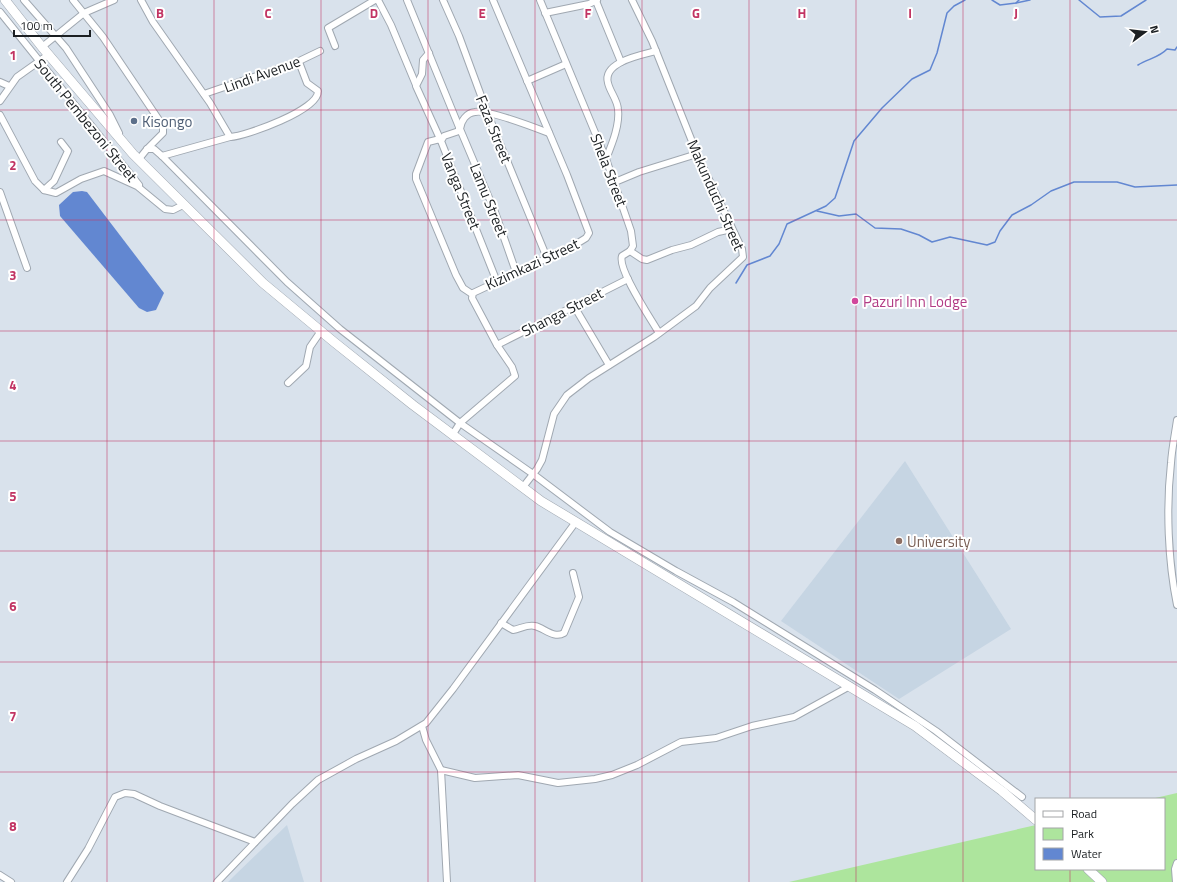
<svg xmlns="http://www.w3.org/2000/svg" width="1177" height="882" font-family="'Titillium Web',sans-serif">
	<style>
		.built { fill: #c6d5e3 }
		.green { fill: #ade59d }
		.water { fill: #6287d1 }
		.lines { fill: none; stroke-linecap: round; stroke-linejoin: round }
		.stream { stroke: #6287d1; stroke-width: 1.5 }
		.minor-casing { stroke: #a0a8b1; stroke-width: 8 }
		.highway-casing { stroke: #a0a8b1; stroke-width: 10 }
		.minor { stroke: #fff; stroke-width: 6 }
		.highway { stroke: #fff; stroke-width: 9 }
		.grid { fill: none; stroke: #c23463; stroke-width: 1; stroke-opacity: 0.55 }
		.service-dot { fill: #5c6f8a; stroke: #fff; stroke-width: 1.5 }
		.hotel-dot { fill: #d1479c; stroke: #fff; stroke-width: 1.5 }
		.education-dot { fill: #8d6e63; stroke: #fff; stroke-width: 1.5 }
		.labels { text-anchor: middle; dominant-baseline: central; stroke-width: 4; stroke-linejoin: round; paint-order: stroke }
		.street-label { font-size: 15px; fill: #1b1f22; stroke: #fff }
		.service-label { font-size: 15px; fill: #4e5e75; stroke: #fff; text-anchor: start }
		.hotel-label { font-size: 15px; fill: #b23c85; stroke: #fff; text-anchor: start }
		.education-label { font-size: 15px; fill: #785e54; stroke: #fff; text-anchor: start }
		.grid-label { font-size: 13px; text-anchor: middle; font-weight: bold; fill: #c23463; stroke: #fff; stroke-width: 4; stroke-linejoin: round; paint-order: stroke }
	</style>
	<rect width="100%" height="100%" fill="#d9e2ec"/>
	<!-- built -->
	<g class="built">
		<path d="M905,461L1011,629L899,699L781,621Z"/>
		<path d="M287,825L304,882H228L234,876Z"/>
	</g>
	<!-- green -->
	<path class="green" d="M1177,793V882H789L1036,825V869H1164V799H1151Z"/>
	<!-- water -->
	<path class="water" d="M82,191L87,192L164,293L156,310L147,312L139,308L60,216L59,205L73,192Z"/>
	<g class="lines">
		<!-- stream -->
		<g class="stream">
			<path d="M992,0L1000,5L1016,3L1019,0"/>
			<path d="M1079,0L1100,17L1121,16L1146,0"/>
			<path d="M1016,3L1030,0"/>
			<path d="M1138,65C1148,59 1160,57 1167,49L1175,50L1177,47"/>
			<path d="M817,211L839,216L856,214L875,228L901,229L919,235L932,242L950,237L987,245L995,242L1000,231L1012,215L1031,205L1051,191L1074,182H1117L1135,187L1177,185"/>
			<path d="M736,283L747,265L770,256L779,244L787,224L826,206L835,198L854,141L882,108L912,79L930,70L937,53L947,13L954,6L965,0"/>
		</g>
		<defs>
			<g id="minor">
				<path d="M24,0L66,48L110,115L119,133"/>
				<path d="M73,0L103,37L163,126V133L147,149L139,159"/>
				<path d="M141,0L153,22L210,103L230,137C246,136 319,110 318,91L307,83L299,62"/>
				<path d="M378,0L391,25L416,85"/>
				<path d="M407,0L459,127V131L444,136L441,141L497,282"/>
				<path d="M443,0L459,36L487,112L547,258"/>
				<path d="M540,0L606,159L631,231L633,246L630,251L622,256C617,269 651,319 659,333"/>
				<path d="M596,1L621,62"/>
				<path d="M0,12L139,185"/>
				<path d="M545,13L589,4L597,0"/>
				<path d="M335,46L328,28L375,0"/>
				<path d="M42,47L84,13L114,0"/>
				<path d="M429,53L423,60L422,74L416,86L441,141"/>
				<path d="M527,81L566,64"/>
				<path d="M0,82L9,86"/>
				<path d="M204,94L295,63L320,51"/>
				<path d="M0,101L17,77L48,55"/>
				<path d="M0,115L35,181L44,190L56,193L81,179L104,171L137,186L165,209L173,210L183,205"/>
				<path d="M440,139L428,142L416,174V179L456,275L463,288L472,294"/>
				<path d="M147,149H154L162,156L287,282L340,329L460,423L533,474L610,532L676,571L733,602L875,690L936,731L1022,797"/>
				<path d="M162,156L230,137"/>
				<path d="M606,159C612,144 620,125 618,109C617,99 610,92 608,83C602,62 641,55 656,51"/>
				<path d="M615,182L639,172L697,154"/>
				<path d="M44,190L54,181L68,151L61,142"/>
				<path d="M0,192L27,268"/>
				<path d="M630,251L642,259L647,260L672,250L691,245L718,232L732,229"/>
				<path d="M516,272L495,212L460,129C461,121 466,113 475,112C487,109 536,128 549,133"/>
				<path d="M574,306L609,365"/>
				<path d="M497,345L628,279"/>
				<path d="M288,383L306,366L310,347L321,331"/>
				<path d="M1177,420C1175,434 1172,448 1171,463C1166,507 1168,561 1177,605"/>
				<path d="M453,434L460,423L515,376L512,367L497,345L472,298L473,293L573,246L586,238L589,233L567,175L493,0"/>
				<path d="M523,487L537,469L542,460L554,414L567,395L589,378L654,337L696,306L710,288L743,257L742,249L697,154L652,41L632,0"/>
				<path d="M501,623L513,630C520,629 527,624 535,626C544,628 554,639 564,633L579,597L573,573"/>
				<path d="M422,726L426,740L441,770L447,882"/>
				<path d="M441,770L475,778L518,775L558,783L595,779L612,775L637,765L681,742L716,738L752,726L794,717L850,686"/>
				<path d="M0,875L11,882"/>
				<path d="M67,882L88,849L115,797L125,793L134,794L160,806L255,842"/>
				<path d="M217,882L292,804L318,780L356,759L396,741L426,723L453,689L575,523"/>
				<path d="M1176,882L1175,869L1177,863"/>
			</g>
			<g id="highway">
				<path d="M5,0L42,47L133,154L263,283L334,342L413,405L541,501L915,726L1002,791L1036,820"/>
				<path d="M1088,869L1102,882"/>
			</g>
		</defs>
		<!-- minor casing -->
		<use href="#minor" class="minor-casing"/>
		<!-- highway casing -->
		<use href="#highway" class="highway-casing"/>
		<!-- minor -->
		<use href="#minor" class="minor"/>
		<!-- highway -->
		<use href="#highway" class="highway"/>
	</g>
	<!-- grid -->
	<path class="grid" d="M107,0V882M214,0V882M321,0V882M428,0V882M535,0V882M642,0V882M749,0V882M856,0V882M963,0V882M1070,0V799M0,110H1177M0,220H1177M0,331H1177M0,441H1177M0,551H1177M0,662H1177M0,772H1177M1070,869V882"/>
	<!-- markers -->
	<circle class="service-dot" cx="134" cy="121" r="4"/>
	<circle class="hotel-dot" cx="855" cy="301" r="4"/>
	<circle class="education-dot" cx="899" cy="541" r="4"/>
	<g class="labels">
		<!-- street labels -->
		<g class="street-label">
			<text transform="translate(262 74) rotate(-20)">Lindi Avenue</text>
			<text transform="translate(86 120) rotate(51)">South Pembezoni Street</text>
			<text transform="translate(494 129) rotate(68)">Faza Street</text>
			<text transform="translate(609 170) rotate(69)">Shela Street</text>
			<text transform="translate(461 191) rotate(68)">Vanga Street</text>
			<text transform="translate(716 195) rotate(66)">Makunduchi Street</text>
			<text transform="translate(489 200) rotate(68)">Lamu Street</text>
			<text transform="translate(532 264) rotate(-25)">Kizimkazi Street</text>
			<text transform="translate(562 312) rotate(-27)">Shanga Street</text>
		</g>
		<!-- service labels -->
		<g class="service-label">
			<text x="142" y="121">Kisongo</text>
		</g>
		<!-- hotel labels -->
		<g class="hotel-label">
			<text x="863" y="301">Pazuri Inn Lodge</text>
		</g>
		<!-- education labels -->
		<g class="education-label">
			<text x="907" y="541">University</text>
		</g>
	</g>
	<g class="grid-label">
		<text x="160" y="18">B</text>
		<text x="268" y="18">C</text>
		<text x="374" y="18">D</text>
		<text x="482" y="18">E</text>
		<text x="588" y="18">F</text>
		<text x="696" y="18">G</text>
		<text x="802" y="18">H</text>
		<text x="910" y="18">I</text>
		<text x="1016" y="18">J</text>
		<text x="13" y="60">1</text>
		<text x="13" y="170">2</text>
		<text x="13" y="280">3</text>
		<text x="13" y="390">4</text>
		<text x="13" y="501">5</text>
		<text x="13" y="611">6</text>
		<text x="13" y="721">7</text>
		<text x="13" y="831">8</text>
	</g>
	<!-- legend -->
	<rect x="1035" y="798" width="130" height="72" fill="#ffffff" stroke="#a4a5a7"/>
	<rect x="1043" y="811" width="20" height="6" fill="#ffffff" stroke="#a4a5a7"/>
	<text x="1071" y="818" font-size="12" fill="#1b1f22">Road</text>
	<rect x="1043" y="828" width="20" height="12" fill="#ade59d" stroke="#a4a5a7"/>
	<text x="1071" y="838" font-size="12" fill="#1b1f22">Park</text>
	<rect x="1043" y="848" width="20" height="12" fill="#6287d1" stroke="#a4a5a7"/>
	<text x="1071" y="858" font-size="12" fill="#1b1f22">Water</text>
	<!-- north arrow -->
	<g transform="translate(1145 32) rotate(75)" stroke="#ffffff" stroke-width="3" paint-order="stroke">
	<path d="M0-3L7 15L0 10L-7 15Z" fill="#1b1f22"/>
	<text y="-6" font-size="11" font-weight="bold" text-anchor="middle" fill="#1b1f22">N</text>
	</g>
	<!-- scale -->
	<path d="M14 30v6h76v-6" fill="none" stroke="#1b1f22" stroke-width="2"/>
	<text x="20" y="30" font-size="12" fill="#1b1f22" stroke="#ffffff" stroke-width="3" paint-order="stroke">100 m</text>
</svg>
